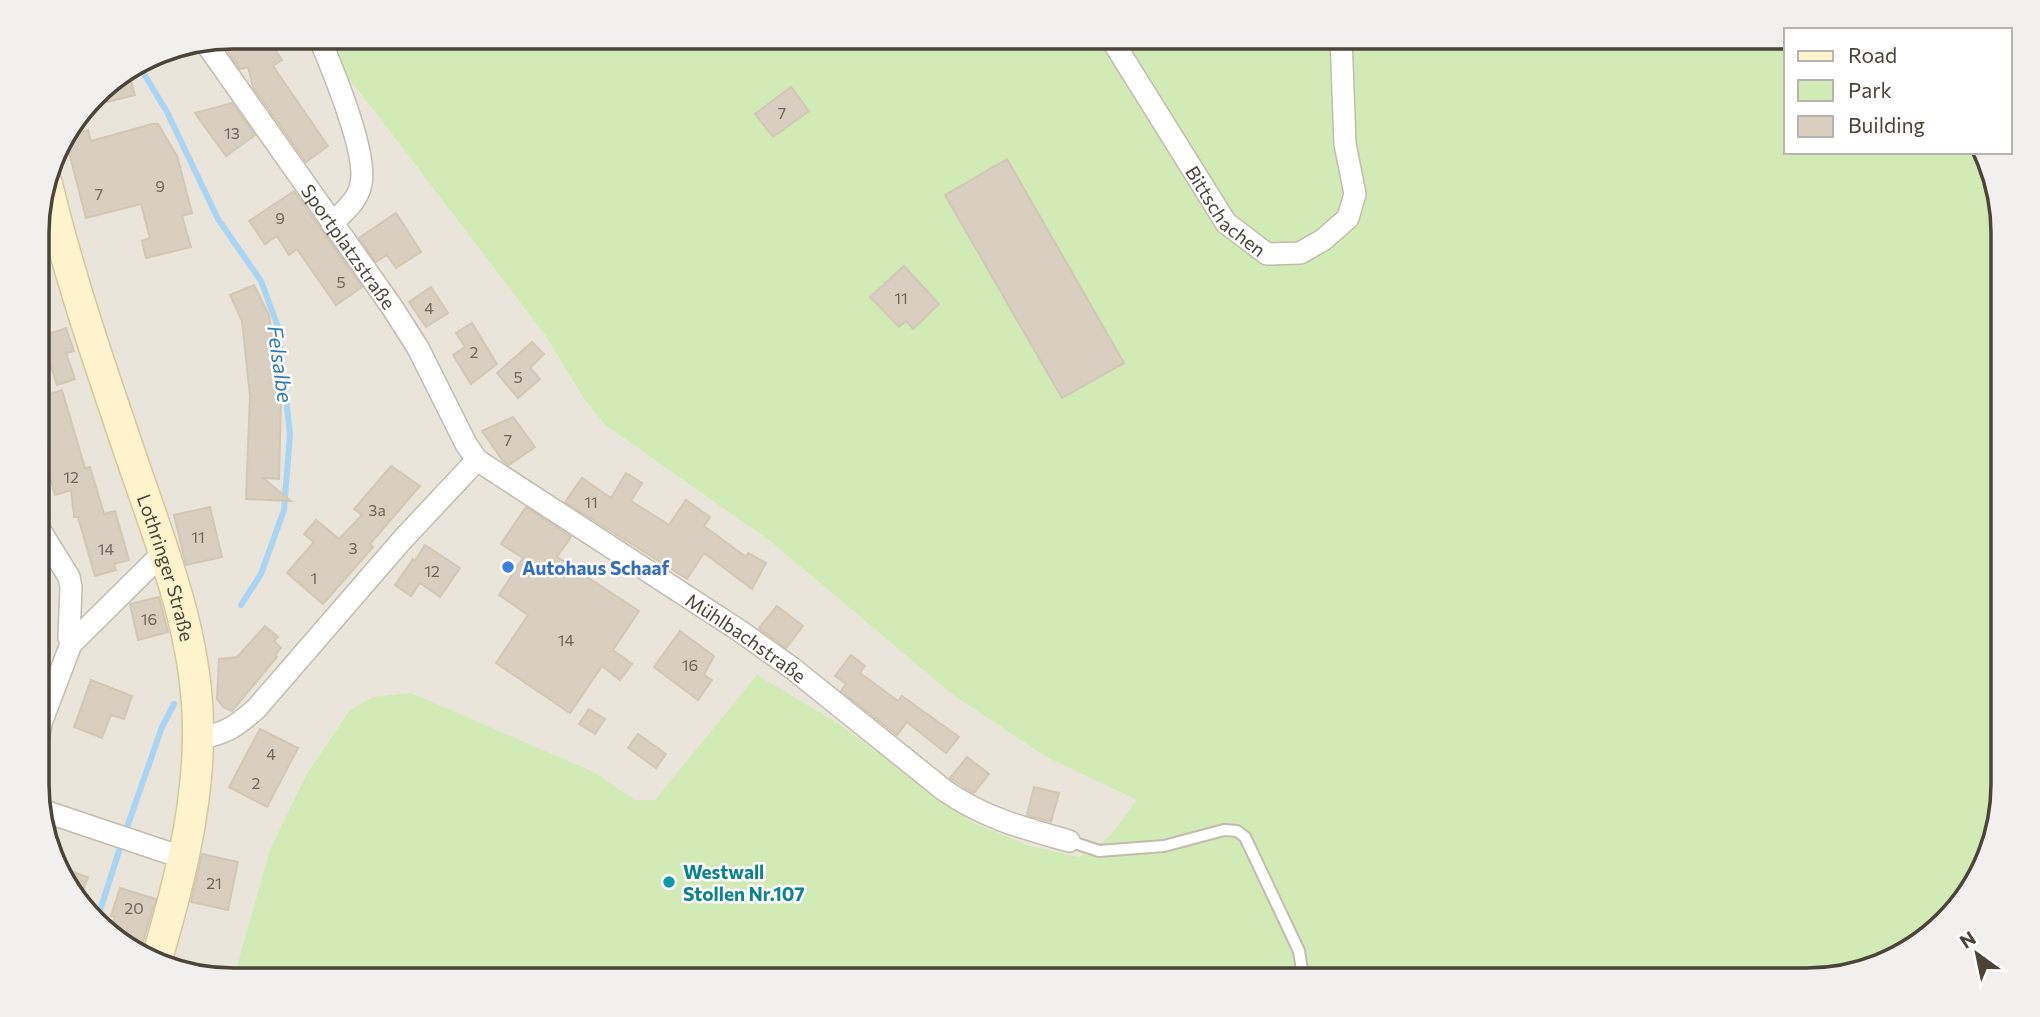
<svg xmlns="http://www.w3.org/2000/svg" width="2040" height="1017" font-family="Commissioner,sans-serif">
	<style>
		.residential { fill: #eae5da }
		.green { fill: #d2eab5 }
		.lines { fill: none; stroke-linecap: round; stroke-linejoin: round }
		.stream { stroke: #a9d4f2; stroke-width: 6 }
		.building { fill: #d8cfc1; stroke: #d3c7b4; stroke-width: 2 }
		.lane-casing { stroke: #c2bbae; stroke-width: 14 }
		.street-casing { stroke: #c2bbae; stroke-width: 24 }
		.secondary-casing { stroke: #d6c79b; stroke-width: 33 }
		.lane { stroke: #fff; stroke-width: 10 }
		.street { stroke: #fff; stroke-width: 21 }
		.secondary { stroke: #fff3cd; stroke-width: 30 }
		.shop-dot { fill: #3f7fe0; stroke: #fff; stroke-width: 2.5 }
		.culture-dot { fill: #0f9aa8; stroke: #fff; stroke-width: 2.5 }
		.labels { text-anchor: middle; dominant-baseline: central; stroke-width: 5; stroke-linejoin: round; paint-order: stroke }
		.number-label { font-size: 16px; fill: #6e675b }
		.street-label { font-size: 19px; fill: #4b4439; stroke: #fff }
		.shop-label { font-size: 19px; font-weight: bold; fill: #366cbe; stroke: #fff; text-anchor: start }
		.culture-label { font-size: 19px; font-weight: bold; fill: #0d838f; stroke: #fff; text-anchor: start }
		.water-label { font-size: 21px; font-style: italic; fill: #2e7ab2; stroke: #fff }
		.rim { fill: none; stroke: #4b4439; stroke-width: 3.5 }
	</style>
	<rect width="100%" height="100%" fill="#f6f3ec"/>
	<!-- residential -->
	<path class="residential" d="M233,37H314L372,108L545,335L582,396L605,425L771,542L953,695L1044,756L1138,800L1110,836L1079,857L1028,845L972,822L838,723L757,676L656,800H635L594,772L411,694L349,711L306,775L270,849L233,980L146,960L77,903L38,810L37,220L57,146L103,86L158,52Z"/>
	<!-- green -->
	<path class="green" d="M314,37H1786V152H1979L2002,208L2003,785L1983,871L1916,947L1820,980H233L270,849L306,775L349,711L373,697L411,693L594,772L635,800H655L757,675L838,723L972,822L1028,845L1079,857L1110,836L1137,800L1044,756L953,695L771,542L605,425L582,396L545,335L372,108Z"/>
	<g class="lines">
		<!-- stream -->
		<g class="stream">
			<path d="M138,64L167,112L218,219L261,281L278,327L290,434L284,510L261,574L241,605"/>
			<path d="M126,830L162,727L174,704"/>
			<path d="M97,920L119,851"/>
		</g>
	</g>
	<!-- building -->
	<g class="building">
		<path d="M246,37H266L282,60L273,66L328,146L306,162L253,87L248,67L240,69L227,50Z"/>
		<path d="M128,70L135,95L87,107L103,86Z"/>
		<path d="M791,87L809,111L773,137L755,114Z"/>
		<path d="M232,103L255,135L226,156L195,113Z"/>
		<path d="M152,124H158L177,156L192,213L182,216L191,247L146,258L142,241L150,238L141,204L86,218L65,137L88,130L91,141Z"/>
		<path d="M1007,159L1124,363L1062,398L945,195Z"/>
		<path d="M294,191L362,287L336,305L297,249L289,255L277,236L265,244L249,221Z"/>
		<path d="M396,213L421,252L396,268L387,255L376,262L359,238Z"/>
		<path d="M904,266L939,304L913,329L906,321L899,327L870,297Z"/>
		<path d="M254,285L269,315L281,397L279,479L263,478L291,501L246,499L250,396L242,321L230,295Z"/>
		<path d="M431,287L448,313L426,327L409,302Z"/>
		<path d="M472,323L497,364L471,384L453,355L465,347L456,333Z"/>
		<path d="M66,328L74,351L66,353L75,379L57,385L49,360L38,364L37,338Z"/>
		<path d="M532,342L544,354L530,368L540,379L518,398L497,373Z"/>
		<path d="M62,390L85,468L90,467L104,514L115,511L129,560L114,564L116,570L95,576L78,517H74L71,490L55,495L43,453L48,451L38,418V398Z"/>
		<path d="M513,417L535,447L509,465L503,461L482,431Z"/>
		<path d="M391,466L420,486L370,544L373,547L323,604L287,573L314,542L304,534L316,520L339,539L362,515L354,509Z"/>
		<path d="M626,473L642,483L631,501L669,525L686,500L710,517L704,526L746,557L748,553L766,563L752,589L704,553L687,579L565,502L582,478L611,498Z"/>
		<path d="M210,507L222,557L186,565L174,515Z"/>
		<path d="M526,507L571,537L557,557L639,611L613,650L632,664L620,680L602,666L570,713L496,663L528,615L499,595L523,558L501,544Z"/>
		<path d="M425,545L460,568L440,597L420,583L411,596L395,585L413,559L415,561Z"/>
		<path d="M159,597L168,632L138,640L130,604Z"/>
		<path d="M777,606L803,626L786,648L759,628Z"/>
		<path d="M265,626L278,637L274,641L281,648L275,655L277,657L232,711L223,707L217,699L219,659L237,657Z"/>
		<path d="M680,631L714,656L704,675L712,680L698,700L654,667Z"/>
		<path d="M851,655L865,666L860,673L898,701L902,696L959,737L946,753L907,722L897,735L841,691L846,684L835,676Z"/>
		<path d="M91,680L132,696L124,719L111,715L102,738L74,727Z"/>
		<path d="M589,709L605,719L595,734L579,724Z"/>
		<path d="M260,729L298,748L267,807L229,787Z"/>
		<path d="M638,734L666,754L656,768L628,748Z"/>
		<path d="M967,757L989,774L974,793L950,778Z"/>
		<path d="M1034,787L1059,793L1051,822L1027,815Z"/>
		<path d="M202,854L238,862L228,910L191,902Z"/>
		<path d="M62,868L88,877L78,904L77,903Z"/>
		<path d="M120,888L156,899L142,945L119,938L110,930L115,917L111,916Z"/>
	</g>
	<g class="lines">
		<defs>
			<path id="lane" d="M1069,841L1099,851L1164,846L1224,830L1237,831L1245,837L1299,951L1302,970L1299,980"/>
			<g id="street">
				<path d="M319,37C332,68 368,153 361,184C358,201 343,212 332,224"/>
				<path id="s1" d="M1110,37L1226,223L1267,254L1300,253L1323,240L1348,218L1355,194L1345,144L1341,37"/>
				<path id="s2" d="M205,42L392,307L418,348L466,444L477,460L740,631L792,668L944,790C984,818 1023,828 1069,841"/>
				<path d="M38,527L69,577L71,587L69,637L71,644"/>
				<path d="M198,739C226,733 234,728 256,709L403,539L477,460"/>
				<path d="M38,744L41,723L71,644L164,552"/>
				<path d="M38,809L184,858"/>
			</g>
			<g id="secondary">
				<path id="s3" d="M47,184C71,284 105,380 138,477C168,563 200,647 198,739C197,816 177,890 156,962"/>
			</g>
		</defs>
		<!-- lane casing -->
		<use href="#lane" class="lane-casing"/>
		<!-- street casing -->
		<use href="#street" class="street-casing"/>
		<!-- secondary casing -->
		<use href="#secondary" class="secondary-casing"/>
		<!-- lane -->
		<use href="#lane" class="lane"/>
		<!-- street -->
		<use href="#street" class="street"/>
		<!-- secondary -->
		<use href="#secondary" class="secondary"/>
	</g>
	<!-- markers -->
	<circle class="shop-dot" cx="508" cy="567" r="7"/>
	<circle class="culture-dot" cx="669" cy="882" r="7"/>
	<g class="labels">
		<!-- number labels -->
		<g class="number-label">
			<text x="782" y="112">7</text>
			<text x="232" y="132">13</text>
			<text x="160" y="185">9</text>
			<text x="99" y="193">7</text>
			<text x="280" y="217">9</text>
			<text x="341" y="281">5</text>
			<text x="901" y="297">11</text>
			<text x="429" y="307">4</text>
			<text x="474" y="351">2</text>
			<text x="518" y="376">5</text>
			<text x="508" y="439">7</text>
			<text x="71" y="476">12</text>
			<text x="591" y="501">11</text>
			<text x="377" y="509">3a</text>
			<text x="198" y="536">11</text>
			<text x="353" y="547">3</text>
			<text x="106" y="548">14</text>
			<text x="432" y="570">12</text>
			<text x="314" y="577">1</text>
			<text x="149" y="618">16</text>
			<text x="566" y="639">14</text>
			<text x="690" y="664">16</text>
			<text x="271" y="753">4</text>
			<text x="256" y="782">2</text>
			<text x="214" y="882">21</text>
			<text x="134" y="907">20</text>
		</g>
		<!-- street labels -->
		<g class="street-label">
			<text stroke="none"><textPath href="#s1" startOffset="210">Bittschachen</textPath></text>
			<text stroke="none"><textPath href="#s2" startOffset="250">Sportplatzstraße</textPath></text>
			<text stroke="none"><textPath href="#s3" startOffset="402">Lothringer Straße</textPath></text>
			<text stroke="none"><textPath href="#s2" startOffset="822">Mühlbachstraße</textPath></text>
		</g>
		<!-- shop labels -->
		<g class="shop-label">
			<text x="522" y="567">Autohaus Schaaf</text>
		</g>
		<!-- culture labels -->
		<g class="culture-label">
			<text x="683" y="871">Westwall<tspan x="683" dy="22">Stollen Nr.107</tspan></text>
		</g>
		<!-- water labels -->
		<g class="water-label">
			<text transform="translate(281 364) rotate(82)">Felsalbe</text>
		</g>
	</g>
	<!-- crop -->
	<path d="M0 0H2040V1017H0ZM233 49H1807A184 184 0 0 1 1991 233V784A184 184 0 0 1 1807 968H233A184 184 0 0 1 49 784V233A184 184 0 0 1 233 49Z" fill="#f1f0ef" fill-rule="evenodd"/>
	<path class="rim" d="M233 49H1807A184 184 0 0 1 1991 233V784A184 184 0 0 1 1807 968H233A184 184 0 0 1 49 784V233A184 184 0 0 1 233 49Z"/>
	<!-- legend -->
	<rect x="1784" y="28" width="228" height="126" fill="#ffffff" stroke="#b7b4b0" stroke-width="2"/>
	<rect x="1798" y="51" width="35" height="10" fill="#fff3cd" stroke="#b7b4b0" stroke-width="2"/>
	<text x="1848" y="63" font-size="21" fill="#4b4439">Road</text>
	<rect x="1798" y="80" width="35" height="21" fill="#d2eab5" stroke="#b7b4b0" stroke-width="2"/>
	<text x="1848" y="98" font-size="21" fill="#4b4439">Park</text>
	<rect x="1798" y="116" width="35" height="21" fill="#d8cfc1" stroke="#b7b4b0" stroke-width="2"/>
	<text x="1848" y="133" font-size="21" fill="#4b4439">Building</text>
	<!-- north arrow -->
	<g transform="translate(1977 954) rotate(327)" stroke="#ffffff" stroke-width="5" paint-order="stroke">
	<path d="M0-5L12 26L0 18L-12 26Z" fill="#4b4439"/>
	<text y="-10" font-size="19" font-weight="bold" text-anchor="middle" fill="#4b4439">N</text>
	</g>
</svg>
